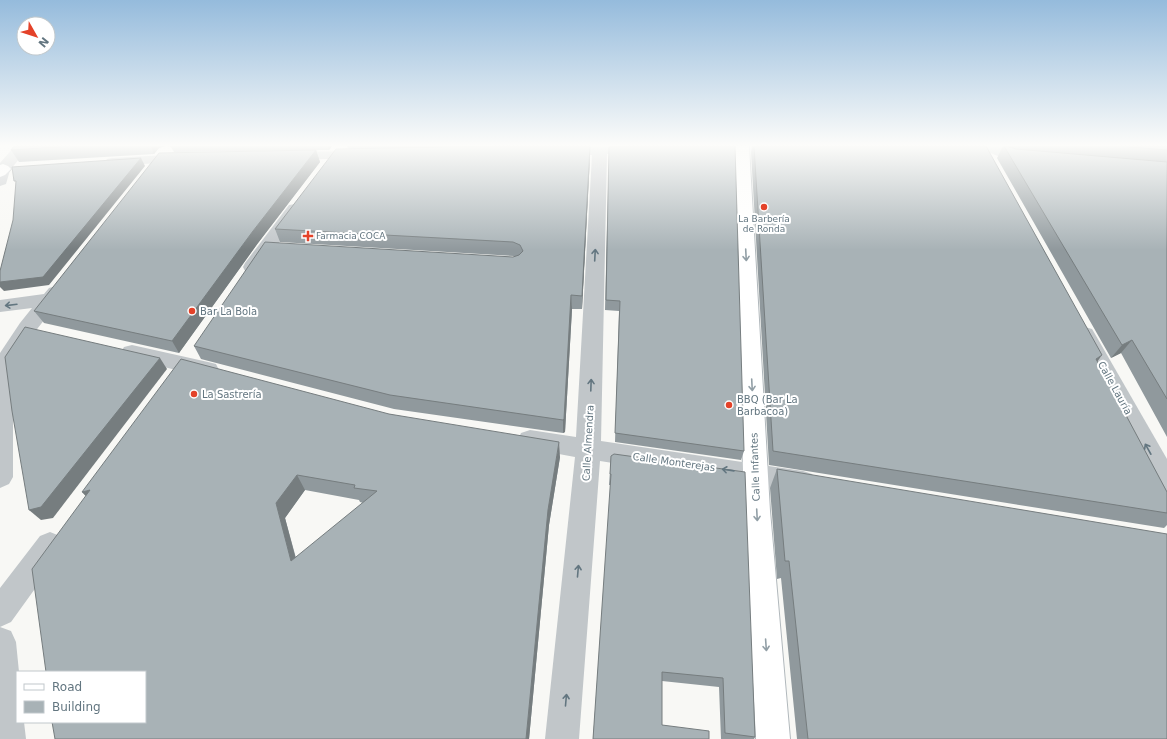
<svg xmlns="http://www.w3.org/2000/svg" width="1167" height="739" font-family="'DejaVu Sans',sans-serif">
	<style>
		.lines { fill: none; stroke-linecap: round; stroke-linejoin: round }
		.secondary-casing { stroke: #b1b8bc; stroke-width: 2 }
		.street { fill: #c1c6c9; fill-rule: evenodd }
		.secondary { fill: #fff; fill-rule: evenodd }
		.wall { fill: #90999d; fill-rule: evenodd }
		.shaded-wall { fill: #767d7f }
		.building { fill: #a8b2b6; stroke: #767d7f; fill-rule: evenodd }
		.oneway { stroke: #637680 }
		.oneway2 { stroke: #929fa6 }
		.poi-dot { fill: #e44229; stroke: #fff; stroke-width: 1.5 }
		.labels { text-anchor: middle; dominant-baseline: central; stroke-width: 4; stroke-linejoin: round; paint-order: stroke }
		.far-poi-label { font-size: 9px; fill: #637680; stroke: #fff }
		.poi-label { font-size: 10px; fill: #637680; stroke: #fff; text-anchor: start }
		.street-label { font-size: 10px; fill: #637680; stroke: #fff }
	</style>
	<rect width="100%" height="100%" fill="#f8f8f5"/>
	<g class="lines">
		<defs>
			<g id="secondary">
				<path d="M735,146H749L770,511L790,739H756L744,511Z"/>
				<path d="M3,164L8,166L11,169L5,175L0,177V165Z"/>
			</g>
		</defs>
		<!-- secondary casing -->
		<use href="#secondary" class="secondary-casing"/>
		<!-- street -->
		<g class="street">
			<path d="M15,146H30L10,170L6,184L0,186V163Z"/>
			<path d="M644,146L646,149L644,152L639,153L607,154L601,441L803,471L812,474L816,482L812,490L803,493L600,461L579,739H545L575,457L521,447L518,440L521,433L530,430L576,437L592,155H561L556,154L554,151L556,148L561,147Z"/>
			<path d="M979,146H999L1012,152L1034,154L1036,157L1034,160C1015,165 998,156 981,149Z"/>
			<path d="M361,151L366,152L368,155L366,158L288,160L283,159L281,156L283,153L288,152Z"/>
			<path d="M185,154L190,155L192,158L190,161L112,166L107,165L105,162L107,159L112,158Z"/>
			<path d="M295,204L301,205L303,209L259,271L252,273L245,271L243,267L245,263L289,205Z"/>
			<path d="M56,286L63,288L66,292L34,333L13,367V477L9,484L0,488V353L20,323L32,308L0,312V300L44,294L49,288Z"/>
			<path d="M1085,327L1092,329L1095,334L1167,459V494L1158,491L1075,334L1078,329Z"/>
			<path d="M132,345L208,362L216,364L219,370L216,376L208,378L124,357L121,352L124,347Z"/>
			<path d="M50,532L60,536L64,545L60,554L11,622L0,627L11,631L16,642L19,672H17V722H24L26,739H0V588L40,536Z"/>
		</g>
		<!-- secondary -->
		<use href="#secondary" class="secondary"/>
	</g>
	<!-- wall -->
	<g class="wall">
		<path d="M14,146H165L159,148L154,154L19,162L11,150Z"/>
		<path d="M168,146H332L329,150L174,152L171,147Z"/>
		<path d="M347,146H487L590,157L582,309H572L565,432L563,433L394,409L201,359L194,346L516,256H514L280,242L275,229L348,149Z"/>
		<path d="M752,146H986L1097,362L1167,492V525L1164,528L769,465L751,152Z"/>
		<path d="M1003,146H1167V437L1121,353L1111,358L997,158Z"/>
		<path d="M609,147L744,451L741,460L615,442L619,311L605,310Z"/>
		<path d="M316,150L320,162L258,243L179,353L44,323L34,311Z"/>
		<path d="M389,414L560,457L549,525L529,739L86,496L82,492ZM305,490L359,500L360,502L363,503L296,558L285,518Z"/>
		<path d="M611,456L755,737L754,739H721L719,687L662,681V725L593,739L611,485H609Z"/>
		<path d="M777,469L1167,739H797L781,578L777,579L770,488Z"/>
	</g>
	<!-- shaded-wall -->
	<g class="shaded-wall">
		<path d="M151,146H165L159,148L154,154Z"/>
		<path d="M328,146H332L329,150Z"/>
		<path d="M590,146V157L582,309V296Z"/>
		<path d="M316,150L320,162L258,243L179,353L172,341L253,231Z"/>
		<path d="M141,158L145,166L49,285L4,291L0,287V282Z"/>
		<path d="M571,295L572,309L565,432L563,433V420Z"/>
		<path d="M1132,340L1121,353L1111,358L1122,345Z"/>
		<path d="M1102,355L1092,369L1096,359Z"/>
		<path d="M160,358L167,369L53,518L41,520L29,510Z"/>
		<path d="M559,442L560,457L549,525L529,739H526L548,510Z"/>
		<path d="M297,475L305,490L285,518L300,575L291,561L276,503Z"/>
		<path d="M90,490L96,507L82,492Z"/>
	</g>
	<!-- building -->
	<g class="building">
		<path d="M14,146H71L11,150Z"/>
		<path d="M496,146H590L582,296L571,295L564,419L563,420L390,395L194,346L265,242L513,257L519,255L523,251L520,245L513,242L275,229L336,149Z"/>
		<path d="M629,146H735L744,451L615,433L620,301L606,300L609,147Z"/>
		<path d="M754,146H986L1102,355L1096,359L1167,492V513L773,451Z"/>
		<path d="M1004,146H1006L1016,149L1167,162V399L1132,340L1122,345Z"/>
		<path d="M1120,146H1167V150Z"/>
		<path d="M316,150L253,231L172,341L34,311L159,153Z"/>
		<path d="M141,158L43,277L0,282V271L13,220L16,181H14L12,167Z"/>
		<path d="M25,327L160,358L41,507L29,510L12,411L5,357Z"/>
		<path d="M181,359L389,414L559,442L548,510L526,739H55L52,722H145V672H46L32,569L90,490L82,492ZM297,475L355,485L354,488L377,491L291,561L276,503Z"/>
		<path d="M614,454L745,472L755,737L725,733L723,678L662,672V725L709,731V739H593L611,474H610L611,456Z"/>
		<path d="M777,469L1167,534V739H808L789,561H785Z"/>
	</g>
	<!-- one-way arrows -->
	<defs><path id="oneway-shaft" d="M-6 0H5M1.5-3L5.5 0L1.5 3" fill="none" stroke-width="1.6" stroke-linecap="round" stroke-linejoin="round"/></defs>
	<g class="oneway">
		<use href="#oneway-shaft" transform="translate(595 255) rotate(-87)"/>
		<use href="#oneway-shaft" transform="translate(11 305) rotate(173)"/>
		<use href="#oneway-shaft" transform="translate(591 385) rotate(-88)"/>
		<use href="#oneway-shaft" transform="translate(1148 449) rotate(-119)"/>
		<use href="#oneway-shaft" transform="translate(728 470) rotate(-172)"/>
		<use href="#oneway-shaft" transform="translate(578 571) rotate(-85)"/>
		<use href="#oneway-shaft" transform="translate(566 700) rotate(-85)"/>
	</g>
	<g class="oneway2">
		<use href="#oneway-shaft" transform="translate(746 255) rotate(87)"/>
		<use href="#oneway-shaft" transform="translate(752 385) rotate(87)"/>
		<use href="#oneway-shaft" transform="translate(757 515) rotate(87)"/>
		<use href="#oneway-shaft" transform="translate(766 645) rotate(86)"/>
	</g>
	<!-- sky -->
	<linearGradient id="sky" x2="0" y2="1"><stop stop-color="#95bbdc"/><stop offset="0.58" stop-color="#fcfcfa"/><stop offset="1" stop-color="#fcfcfa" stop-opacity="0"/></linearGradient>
	<rect width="1167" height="250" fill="url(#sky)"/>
	<!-- markers -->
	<g class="poi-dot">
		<circle cx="764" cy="207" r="4"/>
		<path d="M306 230h4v4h4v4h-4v4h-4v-4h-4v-4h4z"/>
		<circle cx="192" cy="311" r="4"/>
		<circle cx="194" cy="394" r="4"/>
		<circle cx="729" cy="405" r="4"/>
	</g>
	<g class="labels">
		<!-- far-poi labels -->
		<g class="far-poi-label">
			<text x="764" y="219">La Barbería<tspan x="764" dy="10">de Ronda</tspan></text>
			<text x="316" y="236" text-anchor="start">Farmacia COCA</text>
		</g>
		<!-- poi labels -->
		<g class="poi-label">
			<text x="200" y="311">Bar La Bola</text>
			<text x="202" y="394">La Sastrería</text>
			<text x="737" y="399">BBQ (Bar La<tspan x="737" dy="12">Barbacoa)</tspan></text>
		</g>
		<!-- street labels -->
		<g class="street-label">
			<text transform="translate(1115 388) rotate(61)">Calle Lauría</text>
			<text transform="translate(588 443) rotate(-87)">Calle Almendra</text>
			<text transform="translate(674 462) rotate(8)">Calle Monterejas</text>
			<text transform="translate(755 467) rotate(-92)">Calle Infantes</text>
		</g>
	</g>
	<!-- legend -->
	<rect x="16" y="671" width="130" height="52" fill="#ffffff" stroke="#c1c8cc"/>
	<rect x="24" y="684" width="20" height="6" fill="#ffffff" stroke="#c1c8cc"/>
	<text x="52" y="691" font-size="12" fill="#637680">Road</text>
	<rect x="24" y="701" width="20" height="12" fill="#a8b2b6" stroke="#c1c8cc"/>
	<text x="52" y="711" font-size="12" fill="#637680">Building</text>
	<!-- north arrow -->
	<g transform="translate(36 36) rotate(129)"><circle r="19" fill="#ffffff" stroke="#c1c8cc"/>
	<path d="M0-3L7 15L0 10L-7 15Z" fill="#e44229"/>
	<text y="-6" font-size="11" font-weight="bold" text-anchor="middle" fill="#637680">N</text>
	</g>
</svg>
